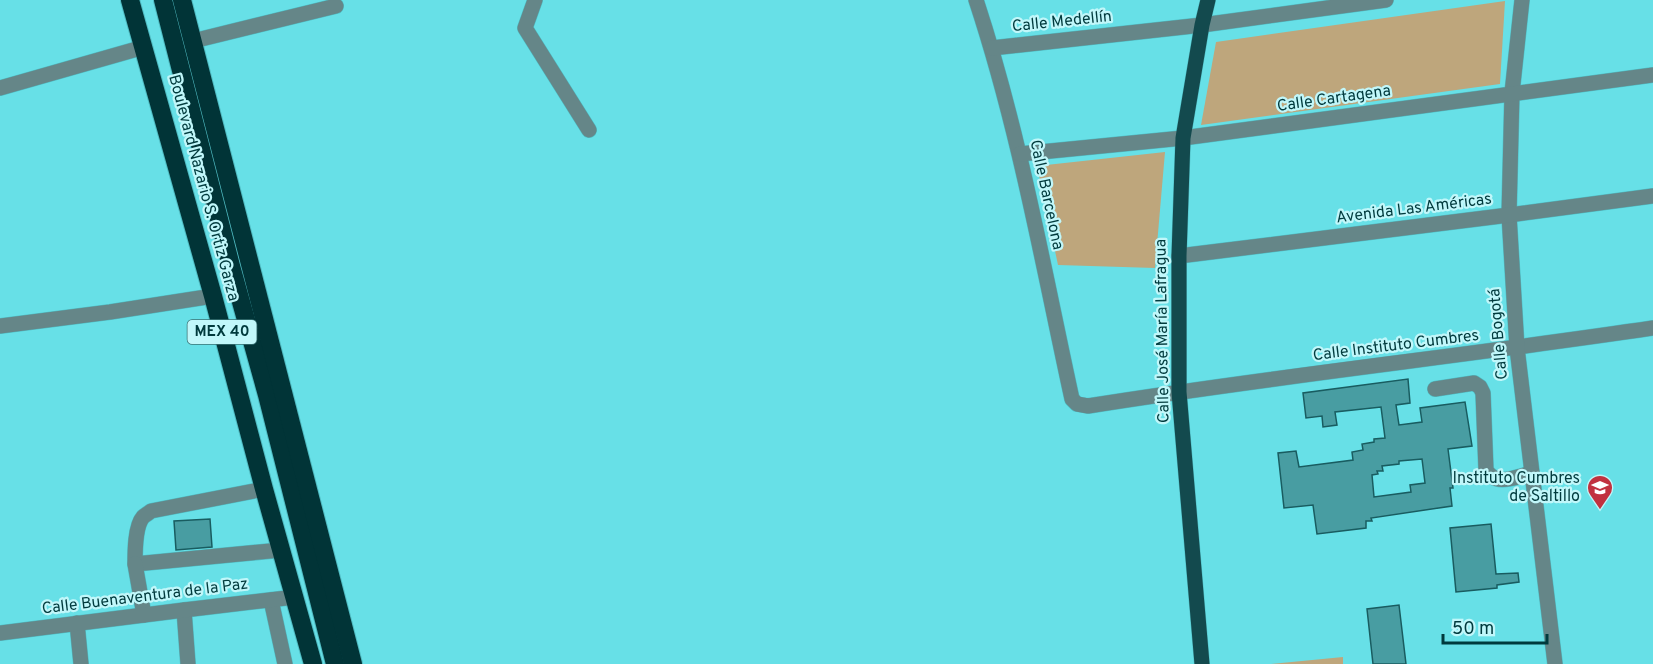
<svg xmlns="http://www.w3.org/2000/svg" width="1653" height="664" font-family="Overpass,sans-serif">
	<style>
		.green { fill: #bea67c }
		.building { fill: #489da2; stroke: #195c60; stroke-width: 1.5; fill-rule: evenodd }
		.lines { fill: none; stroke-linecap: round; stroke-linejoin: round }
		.minor-casing { stroke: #50bbc2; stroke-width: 16 }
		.major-casing { stroke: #50bbc2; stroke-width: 16 }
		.highway-casing { stroke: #50bbc2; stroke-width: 20 }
		.minor { stroke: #658688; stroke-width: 15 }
		.major { stroke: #134a4e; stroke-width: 15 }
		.highway { stroke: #013437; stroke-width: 18 }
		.labels { text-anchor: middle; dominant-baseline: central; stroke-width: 4.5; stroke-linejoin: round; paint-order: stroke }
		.shield { fill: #c1f7fa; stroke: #3a7376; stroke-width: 1.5 }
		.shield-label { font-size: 15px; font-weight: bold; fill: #003a3d }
		.street-label { font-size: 16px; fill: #003a3d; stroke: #c1f7fa }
		.poi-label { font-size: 16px; fill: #003a3d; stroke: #c1f7fa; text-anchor: end }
	</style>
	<rect width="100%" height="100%" fill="#67e0e7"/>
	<!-- green -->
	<g class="green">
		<path d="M1505,1L1500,84L1201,125L1216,42Z"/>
		<path d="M1165,152L1155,268L1058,265L1037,166Z"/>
		<path d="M1343,657V664H1271Z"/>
	</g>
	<!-- building -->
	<g class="building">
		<path d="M1408,379L1410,403L1396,405L1399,425L1422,422L1420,408L1465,402L1472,446L1448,449L1453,488H1450L1452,506L1371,518L1372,521H1366V528L1317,534L1313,505L1284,508L1278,453L1296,451L1299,467L1353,460L1352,452L1363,450L1362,444L1374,442V439L1385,438L1381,407L1335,412L1337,425L1323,427L1322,416L1306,418L1303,393ZM1422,459L1425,483L1410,485L1411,492L1374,497L1372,475L1378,474L1377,471H1383L1382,466L1399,464V461Z"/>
		<path d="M210,519L212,547L176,550L174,521Z"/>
		<path d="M1491,524L1496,574L1518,573L1519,582L1497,585V588L1456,592L1450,528Z"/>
		<path d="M1399,605L1406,664H1373L1367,609Z"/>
	</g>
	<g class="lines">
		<defs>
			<g id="minor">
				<path d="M535,0L525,28L589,130"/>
				<path d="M976,0C1019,130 1043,266 1072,399L1077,404L1088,406C1275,376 1465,356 1653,328"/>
				<path d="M1522,0L1512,93L1509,215L1517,348L1555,664"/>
				<path d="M193,41L336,6"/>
				<path d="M992,48L1202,25L1386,0"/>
				<path d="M0,88L144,47"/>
				<path d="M1020,154L1183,138L1653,75"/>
				<path d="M1179,256L1509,215L1653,196"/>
				<path d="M0,326L110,312L213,296"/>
				<path d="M1435,389L1474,383L1480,387L1483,393L1486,470C1496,487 1515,477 1532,473"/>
				<path d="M264,489L151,511C149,513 145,515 143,517C135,526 135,552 135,564L281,550"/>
				<path d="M135,564L144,615"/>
				<path d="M271,600L285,664"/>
				<path d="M184,610L188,664"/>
				<path d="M77,623L81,664"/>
				<path d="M0,633L184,610L295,597"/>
			</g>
			<path id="major" d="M1202,664L1179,392V256L1183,138L1202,25L1208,0"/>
			<g id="highway">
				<path d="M130,0L213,296L264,489L313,664"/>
				<path d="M163,0L231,266L267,395L335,664"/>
				<path d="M182,0L353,664"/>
			</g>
		</defs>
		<!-- minor casing -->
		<use href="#minor" class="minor-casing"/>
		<!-- major casing -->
		<use href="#major" class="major-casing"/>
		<!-- highway casing -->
		<use href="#highway" class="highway-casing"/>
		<!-- minor -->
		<use href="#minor" class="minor"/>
		<!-- major -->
		<use href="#major" class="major"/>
		<!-- highway -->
		<use href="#highway" class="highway"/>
	</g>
	<!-- icons -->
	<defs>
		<symbol id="school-pin" viewBox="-11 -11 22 30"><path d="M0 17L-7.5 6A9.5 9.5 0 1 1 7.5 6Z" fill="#c1313f" stroke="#c1f7fa"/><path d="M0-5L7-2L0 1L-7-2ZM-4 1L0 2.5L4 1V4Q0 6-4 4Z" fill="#fff"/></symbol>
	</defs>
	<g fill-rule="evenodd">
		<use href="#school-pin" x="1585" y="473" width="30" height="40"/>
	</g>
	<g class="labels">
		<!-- shield labels -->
		<rect class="shield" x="187.5" y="320" width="69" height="24" rx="4.5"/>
		<g class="shield-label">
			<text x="222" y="332">MEX 40</text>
		</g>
		<!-- street labels -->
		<g class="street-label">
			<text transform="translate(1062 22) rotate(-6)">Calle Medellín</text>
			<text transform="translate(1334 99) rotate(-8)">Calle Cartagena</text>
			<text transform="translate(203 188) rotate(75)">Boulevard Nazario S. Ortiz Garza</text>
			<text transform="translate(1046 195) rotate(78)">Calle Barcelona</text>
			<text transform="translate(1414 209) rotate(-7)">Avenida Las Américas</text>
			<text transform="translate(1163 331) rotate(-91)">Calle José María Lafragua</text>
			<text transform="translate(1499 334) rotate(-95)">Calle Bogotá</text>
			<text transform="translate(1396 346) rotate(-7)">Calle Instituto Cumbres</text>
			<text transform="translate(145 597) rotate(-7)">Calle Buenaventura de la Paz</text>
		</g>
		<!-- poi labels -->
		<g class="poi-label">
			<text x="1580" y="479">Instituto Cumbres<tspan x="1580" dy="18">de Saltillo</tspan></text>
		</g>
	</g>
	<!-- scale -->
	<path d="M1443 634v9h104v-9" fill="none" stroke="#003a3d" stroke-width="3"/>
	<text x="1452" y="634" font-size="18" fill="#003a3d" stroke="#c1f7fa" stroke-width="4.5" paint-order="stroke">50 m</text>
</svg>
